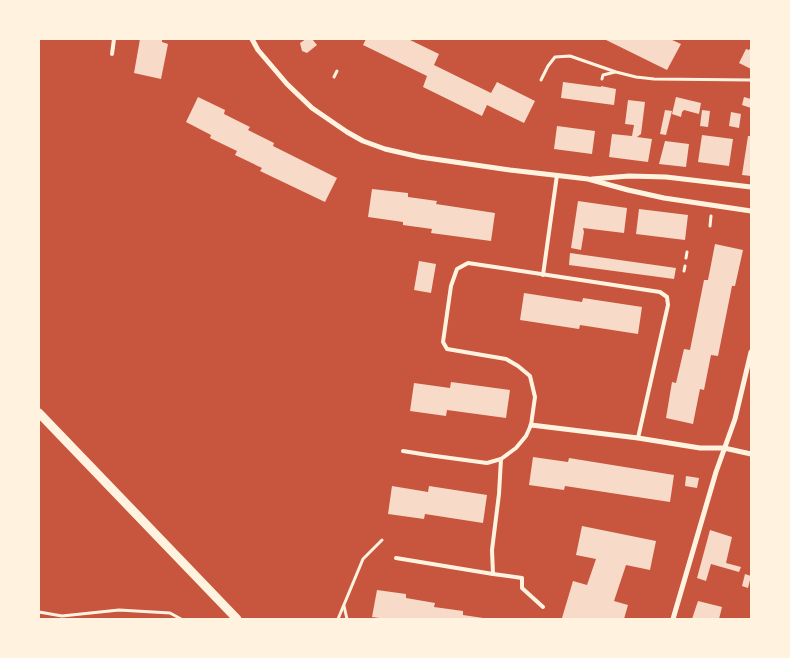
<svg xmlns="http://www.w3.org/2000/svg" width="790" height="658" font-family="Commissioner,sans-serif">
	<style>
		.building { fill: #f7dbc8 }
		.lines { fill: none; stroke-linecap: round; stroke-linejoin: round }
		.path { stroke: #fff3e0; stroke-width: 3 }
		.service { stroke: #fff3e0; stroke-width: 4 }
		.minor { stroke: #fff3e0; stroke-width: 5 }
		.tertiary { stroke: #fff3e0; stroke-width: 9 }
	</style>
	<rect width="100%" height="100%" fill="#c8553d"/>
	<!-- building -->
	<g class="building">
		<path d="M140,39H162V42L168,44L161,79L134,73Z"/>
		<path d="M306,39H312L317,45L307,53L302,51L300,43Z"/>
		<path d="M366,39H408L439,54L434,65L491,93L497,82L535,101L524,123L487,105L482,116L423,87L427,76L363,45Z"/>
		<path d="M604,39H670L681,44L667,70Z"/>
		<path d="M751,47V69L739,63L746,49L749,50Z"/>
		<path d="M563,82L601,87V86L616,89L614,105L561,98Z"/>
		<path d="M198,97L225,110L224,114L250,127L248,130L274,143L273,146L337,178L325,202L260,171L262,168L235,155L237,151L210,138L211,135L186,122Z"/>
		<path d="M676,97L701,103L699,114L684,110L682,112L681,117L672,114Z"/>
		<path d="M744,97L751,99V108L742,105Z"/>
		<path d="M628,100L645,102L641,134L637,137L652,139L648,162L609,157L612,134L632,136L634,125L625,124Z"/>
		<path d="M665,110L672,111L666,135L660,134Z"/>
		<path d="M702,110L710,111L708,127L700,126Z"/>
		<path d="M731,112L741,114L739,128L729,126Z"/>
		<path d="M557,126L595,131L592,154L554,149Z"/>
		<path d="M702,135L733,139L729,166L698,162Z"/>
		<path d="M748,136H751V176L742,175Z"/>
		<path d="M665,141L689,144L686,167L659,164Z"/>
		<path d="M372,189L408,193V197L437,201L436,204L495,213L491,241L431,233L432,229L403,225V222L368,217Z"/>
		<path d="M578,201L627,208L624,233L583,228L584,232L581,250L571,248Z"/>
		<path d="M639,209L688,215L685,240L636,234Z"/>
		<path d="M715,244L743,250L735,286H732L718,356L711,355L704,390L700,389L693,424L666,418L672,382L676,383L684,349L690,350L704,280H708Z"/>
		<path d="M570,253L676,268L674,279L569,265Z"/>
		<path d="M419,261L436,264L431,293L414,290Z"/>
		<path d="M524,293L582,302L583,298L642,307L638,334L580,325L579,329L520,320Z"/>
		<path d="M451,382L510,390L506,418L447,410L446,416L410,411L414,383L450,388Z"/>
		<path d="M533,457L568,462L569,458L674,475L670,502L565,486L564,490L529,485Z"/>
		<path d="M686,476L699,478L697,488L685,486Z"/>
		<path d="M392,486L428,492L429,486L487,495L483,523L425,514L424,519L388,514Z"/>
		<path d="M582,526L656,541L650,570L626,565L614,601L628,605L624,619H567L562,618L573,581L587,585L596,559L576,555Z"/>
		<path d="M710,530L732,537L726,563L741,567L739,572L711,564L706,581L697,578Z"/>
		<path d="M745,574L751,576L748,588L742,586Z"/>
		<path d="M377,590L406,594V598L435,603L434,607L463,611V615L483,618V619H387L372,617Z"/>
		<path d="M698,601L722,607L719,619H692Z"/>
	</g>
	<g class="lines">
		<!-- path -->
		<g class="path">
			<path d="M334,77L337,71"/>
			<path d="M602,79L603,75L615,72"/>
			<path d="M541,80L548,66L555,57L570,56L616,72L636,77L654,79L751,80"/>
			<path d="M710,226L711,216"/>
			<path d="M686,258L687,252"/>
			<path d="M684,271L685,266"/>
			<path d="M344,606L347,619"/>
			<path d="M39,612L62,616L119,610L170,613L181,619"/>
			<path d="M338,619L363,559L382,540"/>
		</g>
		<!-- service -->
		<g class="service">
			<path d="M112,54L114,39"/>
			<path d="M543,275L557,175"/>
			<path d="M403,451L428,455L487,463L501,459L516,448L526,436L531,425L535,397L530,376L518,366L506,359L447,349L443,342L451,286L457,269L468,263L660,292L667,297L668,305L638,438"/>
			<path d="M396,558L493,574L492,550L499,494L501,459"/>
			<path d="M493,574L522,578V588L543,607"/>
		</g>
		<!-- minor -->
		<g class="minor">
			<path d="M252,39L258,50L287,84L312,108L347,132L363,141L385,149L420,157L510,170L588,179L628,190L664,198L751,211"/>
			<path d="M592,179L629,176L666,177L751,187"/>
			<path d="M531,425L638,438L700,448H724L751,454"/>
			<path d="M673,619L716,472L735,419L751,352"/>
		</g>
		<!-- tertiary -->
		<path class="tertiary" d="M39,413L237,619"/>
	</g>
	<!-- border -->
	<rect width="790" height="658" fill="none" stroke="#fff3e0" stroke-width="80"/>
</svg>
